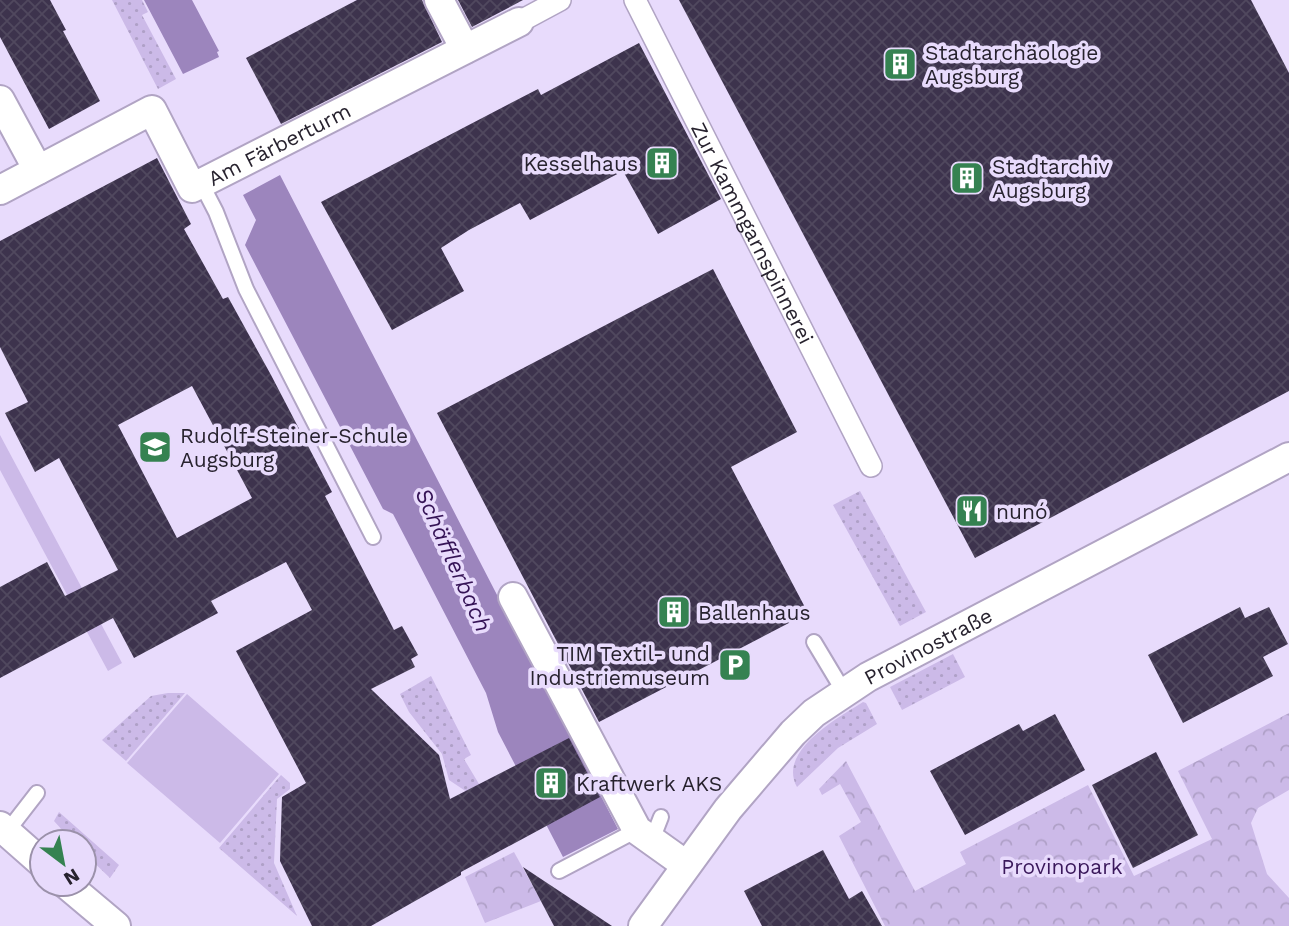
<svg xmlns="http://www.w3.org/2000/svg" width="1289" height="926" font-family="'Work Sans',sans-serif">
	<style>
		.grass { fill: url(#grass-dots) }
		.park { fill: url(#park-crowns) }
		.garden { fill: #ccbae8 }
		.water { fill: #9c85bd }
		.building { fill: url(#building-cross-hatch); fill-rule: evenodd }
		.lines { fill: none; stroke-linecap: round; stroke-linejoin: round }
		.service-casing { stroke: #b1a4c4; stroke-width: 18 }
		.pedestrian-casing { stroke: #b1a4c4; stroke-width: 24 }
		.minor-casing { stroke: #b1a4c4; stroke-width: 32 }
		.service { stroke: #fff; stroke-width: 14 }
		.pedestrian { stroke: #fff; stroke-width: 21 }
		.minor { stroke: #fff; stroke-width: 28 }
		.labels { text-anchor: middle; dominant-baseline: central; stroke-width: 7; stroke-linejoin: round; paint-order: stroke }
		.poi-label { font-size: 21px; fill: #27222e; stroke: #e8dbfc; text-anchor: start }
		.street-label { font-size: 21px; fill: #27222e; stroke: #e8dbfc }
		.park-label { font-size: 21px; fill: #3a185b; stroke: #e8dbfc }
		.water-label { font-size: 23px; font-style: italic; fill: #351356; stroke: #e8dbfc }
	</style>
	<defs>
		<pattern id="grass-dots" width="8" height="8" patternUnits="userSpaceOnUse" patternTransform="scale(1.75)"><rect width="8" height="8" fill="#ccbae8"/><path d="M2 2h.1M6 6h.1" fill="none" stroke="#afa0c7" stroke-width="1.8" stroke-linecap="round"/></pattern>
		<pattern id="park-crowns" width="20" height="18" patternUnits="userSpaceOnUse" patternTransform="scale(1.75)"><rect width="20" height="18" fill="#ccbae8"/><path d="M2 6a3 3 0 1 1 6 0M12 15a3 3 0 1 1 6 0" fill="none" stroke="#afa0c7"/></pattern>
		<pattern id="building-cross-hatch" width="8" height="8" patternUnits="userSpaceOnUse" patternTransform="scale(1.75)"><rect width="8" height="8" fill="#3d334d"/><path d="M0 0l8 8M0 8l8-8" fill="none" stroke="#50485e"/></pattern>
	</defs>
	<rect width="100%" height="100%" fill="#e8dbfc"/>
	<!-- grass -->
	<g class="grass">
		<path d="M112,0H142L148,12L142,15L176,79L158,89Z"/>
		<path d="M860,491L926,612L900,626L833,505Z"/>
		<path d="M953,654L965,677L902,710L890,687Z"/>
		<path d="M431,676L471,755L464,759L485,794L467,792L449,780L442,754L409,712L400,694Z"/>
		<path d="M168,693H185L126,761L102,740L151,696Z"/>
		<path d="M863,702L866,703L877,724L838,748L797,787C777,751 838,718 863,702Z"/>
		<path d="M281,775L290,783V789L277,799L274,863L297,916L219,848Z"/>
		<path d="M59,812L119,865L110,878L84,853V842H73L54,821Z"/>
	</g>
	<!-- park -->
	<g class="park">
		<path d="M1289,713V790L1258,808L1251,823L1267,874L1289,898V926H885L839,836L861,822L840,784L822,795L819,789L846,761L915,891L966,864L960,852L1088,785L1134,876L1212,839L1178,771Z"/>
		<path d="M514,852L541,901L485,923L465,877Z"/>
	</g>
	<!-- garden -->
	<g class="garden">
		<path d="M0,435L122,663L108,671L0,470Z"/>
		<path d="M187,694L279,774L220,843L127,763Z"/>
	</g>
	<!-- water -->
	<g class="water">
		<path d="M144,0H192L219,51L217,52L219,57L183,74Z"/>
		<path d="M280,175L618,829L563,857L498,732L486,693L393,514L383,509L245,245L256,220L243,195Z"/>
	</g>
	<!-- building -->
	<g class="building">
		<path d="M0,0H50L66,30L63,31L100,101L49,129L0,37Z"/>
		<path d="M357,0H422L442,42L281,124L246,58Z"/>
		<path d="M458,0H523L472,27Z"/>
		<path d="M679,0H1251L1289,73V391L975,558Z"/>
		<path d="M639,43L721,199L658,234L623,171L530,220L520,203L469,230L441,248L464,291L392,330L321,202L538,89L541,95Z"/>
		<path d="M157,158L191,224L184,229L223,299L228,297L271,375L332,492L325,496L394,630L402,626L418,655L411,659L415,667L371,689L439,755L450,799L569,738L600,797L461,872V875L371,926H312L280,861L282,797L306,783L236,651L312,610L286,562L211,601L218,613L134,658L113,618L0,678V587L47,562L65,596L118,570L59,458L35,472L5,413L28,402L0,347V241ZM192,386L252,498L177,538L118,425Z"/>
		<path d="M713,269L797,432L731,467L808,613L599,722L437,413Z"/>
		<path d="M1240,607L1245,618L1269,607L1288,644L1263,657L1273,676L1183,723L1148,655Z"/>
		<path d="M1055,714L1085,770L965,835L930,771L1019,724L1023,731Z"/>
		<path d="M1156,752L1198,835L1133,868L1092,785Z"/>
		<path d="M823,850L849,899L862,891L882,926H762L744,891Z"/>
		<path d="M523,867L612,926H554Z"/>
	</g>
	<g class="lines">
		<defs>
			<g id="service">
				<path d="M201,183L216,212L246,289L373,537"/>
				<path d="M814,642L844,692"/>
				<path d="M6,833L37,793"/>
				<path d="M652,840L661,817"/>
				<path d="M559,871L637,830"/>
			</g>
			<g id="pedestrian">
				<path id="s1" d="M635,0L871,466"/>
				<path d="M519,22L560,0"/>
			</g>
			<g id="minor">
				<path d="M439,0L465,49"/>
				<path d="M0,100L38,170"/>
				<path id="s2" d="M0,190L152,110L192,188L519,22"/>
				<path d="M513,597L637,830L686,865"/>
				<path d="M0,826L42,863"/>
				<path d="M66,884L116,926"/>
				<path id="s3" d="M643,926L728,809L793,733L814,713L868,677L1289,457"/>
			</g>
		</defs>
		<!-- service casing -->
		<use href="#service" class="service-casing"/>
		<!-- pedestrian casing -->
		<use href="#pedestrian" class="pedestrian-casing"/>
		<!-- minor casing -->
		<use href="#minor" class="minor-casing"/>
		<!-- service -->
		<use href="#service" class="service"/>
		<!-- pedestrian -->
		<use href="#pedestrian" class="pedestrian"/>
		<!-- minor -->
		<use href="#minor" class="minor"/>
	</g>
	<!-- icons -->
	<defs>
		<symbol id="building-square" viewBox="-11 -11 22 22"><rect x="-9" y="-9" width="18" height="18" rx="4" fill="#358251" stroke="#e8dbfc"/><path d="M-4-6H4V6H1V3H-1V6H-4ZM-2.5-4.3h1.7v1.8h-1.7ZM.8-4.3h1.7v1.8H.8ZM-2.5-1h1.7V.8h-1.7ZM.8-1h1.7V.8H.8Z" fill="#fff"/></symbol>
		<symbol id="school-square" viewBox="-11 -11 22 22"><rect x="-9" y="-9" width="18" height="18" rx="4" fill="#358251" stroke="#e8dbfc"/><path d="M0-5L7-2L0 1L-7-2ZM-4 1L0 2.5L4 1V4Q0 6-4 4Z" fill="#fff"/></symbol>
		<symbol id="restaurant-square" viewBox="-11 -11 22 22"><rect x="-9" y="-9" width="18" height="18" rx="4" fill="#358251" stroke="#e8dbfc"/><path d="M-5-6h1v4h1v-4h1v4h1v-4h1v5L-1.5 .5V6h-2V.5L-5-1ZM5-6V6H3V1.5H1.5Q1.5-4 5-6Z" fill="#fff"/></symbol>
		<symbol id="parking-square" viewBox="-11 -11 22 22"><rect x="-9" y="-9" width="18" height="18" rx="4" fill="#358251" stroke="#e8dbfc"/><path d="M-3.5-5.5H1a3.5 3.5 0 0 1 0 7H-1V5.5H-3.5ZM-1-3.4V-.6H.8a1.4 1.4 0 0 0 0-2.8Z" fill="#fff"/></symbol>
	</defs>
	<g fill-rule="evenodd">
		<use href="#building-square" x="881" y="45" width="38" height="38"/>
		<use href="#building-square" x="643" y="144" width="38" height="38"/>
		<use href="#building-square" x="948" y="159" width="38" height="38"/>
		<use href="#school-square" x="136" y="428" width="38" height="38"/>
		<use href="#restaurant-square" x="953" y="492" width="38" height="38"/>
		<use href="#building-square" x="655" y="593" width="38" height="38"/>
		<use href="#parking-square" x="716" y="646" width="38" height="38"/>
		<use href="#building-square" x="532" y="764" width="38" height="38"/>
	</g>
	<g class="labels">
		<!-- poi labels -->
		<g class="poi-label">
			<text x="925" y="52">Stadtarchäologie<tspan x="925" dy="24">Augsburg</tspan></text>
			<text x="638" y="163" text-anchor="end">Kesselhaus</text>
			<text x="992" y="166">Stadtarchiv<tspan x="992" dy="24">Augsburg</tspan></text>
			<text x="180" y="435">Rudolf-Steiner-Schule<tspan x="180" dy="24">Augsburg</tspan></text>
			<text x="996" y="511">nunó</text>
			<text x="698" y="612">Ballenhaus</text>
			<text x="710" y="653" text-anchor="end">TIM Textil- und<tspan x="710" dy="24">Industriemuseum</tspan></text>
			<text x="576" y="783">Kraftwerk AKS</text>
		</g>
		<!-- street labels -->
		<g class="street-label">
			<text stroke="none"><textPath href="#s2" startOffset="357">Am Färberturm</textPath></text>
			<text stroke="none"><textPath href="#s1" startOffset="261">Zur Kammgarnspinnerei</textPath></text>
			<text stroke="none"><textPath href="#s3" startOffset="406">Provinostraße</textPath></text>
		</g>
		<!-- park labels -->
		<g class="park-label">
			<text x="1062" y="866">Provinopark</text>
		</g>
		<!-- water labels -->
		<g class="water-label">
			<text transform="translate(453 560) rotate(66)">Schäfflerbach</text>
		</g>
	</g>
	<!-- north arrow -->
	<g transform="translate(63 863) rotate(148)"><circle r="33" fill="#e8dbfc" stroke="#9b91aa" stroke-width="2"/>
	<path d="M0-5L12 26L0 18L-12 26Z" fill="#358251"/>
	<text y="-10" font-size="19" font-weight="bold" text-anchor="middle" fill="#27222e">N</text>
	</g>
</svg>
